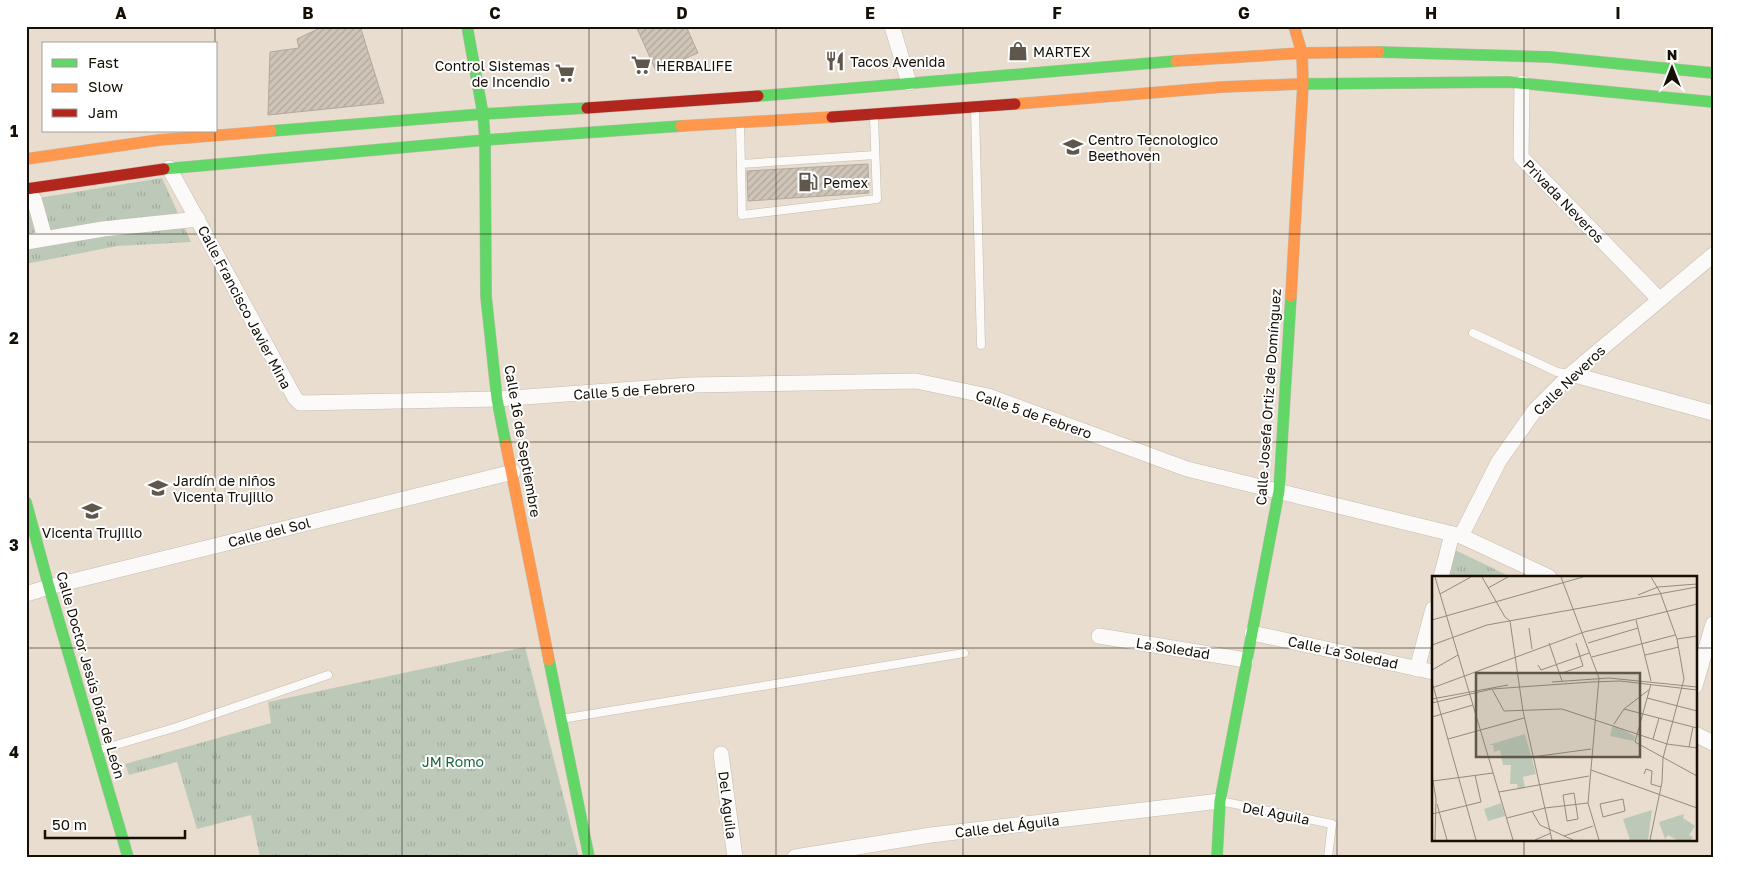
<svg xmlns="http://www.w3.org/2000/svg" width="1739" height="883" font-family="'Golos Text',sans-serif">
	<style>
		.park { fill: url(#park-tufts) }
		.building { fill: url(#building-hatch); stroke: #b2a99e }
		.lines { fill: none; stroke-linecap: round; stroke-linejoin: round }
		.lane-casing { stroke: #c4bcb0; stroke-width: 9 }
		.street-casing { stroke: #c4bcb0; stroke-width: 16 }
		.fast-casing { stroke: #c4bcb0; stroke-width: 12 }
		.slow-casing { stroke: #c4bcb0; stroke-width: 12 }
		.jam-casing { stroke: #c4bcb0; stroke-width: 12 }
		.lane { stroke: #fcfaf8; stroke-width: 8 }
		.street { stroke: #fcfaf8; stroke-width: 15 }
		.fast { stroke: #63d668; stroke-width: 11 }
		.slow { stroke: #ff974d; stroke-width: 11 }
		.jam { stroke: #b3261e; stroke-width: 11 }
		.grid { fill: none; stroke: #150f06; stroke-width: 1; stroke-opacity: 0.55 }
		.labels { text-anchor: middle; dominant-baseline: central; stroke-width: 4; stroke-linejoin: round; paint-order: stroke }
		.poi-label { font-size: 14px; fill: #150f06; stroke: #fff; text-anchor: start }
		.street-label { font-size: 14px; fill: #150f06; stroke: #fff }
		.park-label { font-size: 14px; fill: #196341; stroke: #fff }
		.inset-road { fill: none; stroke: #948b7e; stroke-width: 1 }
		.view { fill: #5f574c; fill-opacity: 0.15; stroke: #5f574c; stroke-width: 2.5 }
		.inset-edge { fill: none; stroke: #150f06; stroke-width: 2.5 }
		.neatline { fill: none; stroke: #150f06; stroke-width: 2 }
		.grid-label { font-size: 16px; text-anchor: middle; font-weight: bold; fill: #150f06 }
	</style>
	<defs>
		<pattern id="park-tufts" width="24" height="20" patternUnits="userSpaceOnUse" patternTransform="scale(1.25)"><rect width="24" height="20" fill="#bdc9b8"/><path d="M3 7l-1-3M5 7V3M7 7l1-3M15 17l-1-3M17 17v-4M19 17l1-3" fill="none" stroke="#a2ab9d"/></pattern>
		<pattern id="building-hatch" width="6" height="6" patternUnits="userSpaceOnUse" patternTransform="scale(1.25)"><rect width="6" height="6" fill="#cec4b7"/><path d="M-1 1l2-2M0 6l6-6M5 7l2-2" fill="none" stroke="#b0a79c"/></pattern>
	</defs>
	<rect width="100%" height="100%" fill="#e8ddce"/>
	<!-- park -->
	<g class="park">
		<path d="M162,178L191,242L117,246L26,264V200Z"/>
		<path d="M1447,546L1511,577H1440Z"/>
		<path d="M525,647L579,857H260L251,815L197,829L177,762L129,775L125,764L271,723L268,702Z"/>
	</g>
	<!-- building -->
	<g class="building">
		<path d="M324,26H360L384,103L268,115L270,52L299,48L297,39Z"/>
		<path d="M636,26H686L698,53L656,71Z"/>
		<path d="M868,164L869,193L748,201L747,171Z"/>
	</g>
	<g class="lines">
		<defs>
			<g id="lane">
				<path d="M975,108L981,345"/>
				<path d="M740,124L742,215L877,199L874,117"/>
				<path d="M741,164L875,155"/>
				<path d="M1473,333L1557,372L1571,374"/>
				<path d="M561,719L964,653"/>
				<path d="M99,750L177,727L328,675"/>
				<path d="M1220,801L1332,824L1328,857"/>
			</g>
			<g id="street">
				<path d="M892,26L909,83"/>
				<path d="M1522,83L1521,157L1659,299"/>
				<path d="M169,168L295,398L300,403L497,399L690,385L916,381L988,396L1187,469L1461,536L1549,577"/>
				<path d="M34,199L45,238"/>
				<path d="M26,242L103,229L198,219"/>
				<path d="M1571,374L1713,413"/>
				<path d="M1461,536L1499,461L1535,410L1571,374L1713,255"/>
				<path d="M1441,577L1452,534"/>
				<path d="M26,594L49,587L513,472"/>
				<path d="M1252,633L1433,672"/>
				<path d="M1099,636L1246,660"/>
				<path d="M1417,669L1433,609"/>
				<path d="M1695,686L1713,624"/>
				<path d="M1695,734L1713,743"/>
				<path d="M721,754L735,857"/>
				<path d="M795,857L931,835L1220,801"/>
			</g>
			<g id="fast">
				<path d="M467,26L483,114L485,140L486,296L497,399L506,445"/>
				<path d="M1379,52L1550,57L1713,73"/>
				<path d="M1299,84L1508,82L1713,102"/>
				<path d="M758,96L1176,61"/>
				<path d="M271,131L483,114L587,108"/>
				<path d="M164,169L485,140L681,126"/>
				<path d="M26,502L49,587L128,857"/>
				<path d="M549,660L589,857"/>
				<path d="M1217,857L1220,801L1279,491L1291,296"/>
			</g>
			<g id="slow">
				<path d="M1176,61L1302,53L1379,52"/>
				<path d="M1015,104L1222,87L1299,84"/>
				<path d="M681,126L832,117"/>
				<path d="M26,159L159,140L271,131"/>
				<path d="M1291,296L1303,84L1302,53L1294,26"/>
				<path d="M506,445L549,660"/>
			</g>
			<g id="jam">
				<path d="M587,108L758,96"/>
				<path d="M832,117L1015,104"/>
				<path d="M26,189L164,169"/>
			</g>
		</defs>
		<!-- lane casing -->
		<use href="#lane" class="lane-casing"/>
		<!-- street casing -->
		<use href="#street" class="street-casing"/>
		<!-- fast casing -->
		<use href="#fast" class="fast-casing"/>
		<!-- slow casing -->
		<use href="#slow" class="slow-casing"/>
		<!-- jam casing -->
		<use href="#jam" class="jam-casing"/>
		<!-- lane -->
		<use href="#lane" class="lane"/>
		<!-- street -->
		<use href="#street" class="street"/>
		<!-- fast -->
		<use href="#fast" class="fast"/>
		<!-- slow -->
		<use href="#slow" class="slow"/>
		<!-- jam -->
		<use href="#jam" class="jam"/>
	</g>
	<!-- grid -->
	<path class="grid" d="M215,26V44M402,26V857M589,26V857M776,26V857M963,26V857M1150,26V857M1337,26V857M1524,26V577M215,131V857M26,234H1713M26,442H1713M26,648H1433M1695,648H1713M1524,839V857"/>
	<!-- icons -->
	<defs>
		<symbol id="shop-bare" viewBox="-9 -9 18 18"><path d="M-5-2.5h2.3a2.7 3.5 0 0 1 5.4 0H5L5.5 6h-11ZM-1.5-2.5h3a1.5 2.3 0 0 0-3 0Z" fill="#5f574c" stroke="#fff" stroke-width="2.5" paint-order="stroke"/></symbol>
		<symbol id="restaurant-bare" viewBox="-9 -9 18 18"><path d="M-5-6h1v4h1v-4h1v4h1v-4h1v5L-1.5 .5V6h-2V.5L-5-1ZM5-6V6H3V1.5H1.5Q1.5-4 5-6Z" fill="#5f574c" stroke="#fff" stroke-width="2.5" paint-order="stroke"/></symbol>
		<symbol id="supermarket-bare" viewBox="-9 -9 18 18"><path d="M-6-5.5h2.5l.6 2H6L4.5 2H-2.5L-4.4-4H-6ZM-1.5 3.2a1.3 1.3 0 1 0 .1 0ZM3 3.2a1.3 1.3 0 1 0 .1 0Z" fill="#5f574c" stroke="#fff" stroke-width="2.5" paint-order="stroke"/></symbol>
		<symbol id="university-bare" viewBox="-9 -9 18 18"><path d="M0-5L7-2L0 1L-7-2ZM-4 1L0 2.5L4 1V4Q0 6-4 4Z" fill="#5f574c" stroke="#fff" stroke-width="2.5" paint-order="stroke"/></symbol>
		<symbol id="fuel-bare" viewBox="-9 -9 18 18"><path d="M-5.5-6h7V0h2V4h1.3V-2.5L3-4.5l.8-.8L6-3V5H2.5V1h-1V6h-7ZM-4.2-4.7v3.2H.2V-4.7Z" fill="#5f574c" stroke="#fff" stroke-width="2.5" paint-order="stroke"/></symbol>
		<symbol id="school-bare" viewBox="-9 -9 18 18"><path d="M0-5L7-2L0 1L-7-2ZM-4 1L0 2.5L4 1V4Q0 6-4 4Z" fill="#5f574c" stroke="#fff" stroke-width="2.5" paint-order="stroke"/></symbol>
	</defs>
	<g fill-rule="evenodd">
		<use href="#shop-bare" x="1004" y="37" width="28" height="28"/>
		<use href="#restaurant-bare" x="821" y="47" width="28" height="28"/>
		<use href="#supermarket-bare" x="627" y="51" width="28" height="28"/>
		<use href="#supermarket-bare" x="551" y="59" width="28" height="28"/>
		<use href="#university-bare" x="1059" y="133" width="28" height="28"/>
		<use href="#fuel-bare" x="794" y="168" width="28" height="28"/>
		<use href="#school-bare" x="144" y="474" width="28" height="28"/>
		<use href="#school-bare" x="78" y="497" width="28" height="28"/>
	</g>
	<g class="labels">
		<!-- poi labels -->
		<g class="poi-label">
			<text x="1033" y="51">MARTEX</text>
			<text x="850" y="61">Tacos Avenida</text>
			<text x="550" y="65" text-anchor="end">Control Sistemas<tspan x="550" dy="16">de Incendio</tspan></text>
			<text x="656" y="65">HERBALIFE</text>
			<text x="1088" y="139">Centro Tecnologico<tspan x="1088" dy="16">Beethoven</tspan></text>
			<text x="823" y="182">Pemex</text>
			<text x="173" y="480">Jardín de niños<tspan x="173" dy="16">Vicenta Trujillo</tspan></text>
			<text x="92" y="532" text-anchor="middle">Vicenta Trujillo</text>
		</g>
		<!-- street labels -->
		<g class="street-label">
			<text transform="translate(1564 201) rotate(46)">Privada Neveros</text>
			<text transform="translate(245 307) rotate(62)">Calle Francisco Javier Mina</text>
			<text transform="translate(1569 380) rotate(-44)">Calle Neveros</text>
			<text transform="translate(634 390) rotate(-4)">Calle 5 de Febrero</text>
			<text transform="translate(1268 397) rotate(-86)">Calle Josefa Ortiz de Domínguez</text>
			<text transform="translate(1034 414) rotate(19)">Calle 5 de Febrero</text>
			<text transform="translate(523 441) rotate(80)">Calle 16 de Septiembre</text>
			<text transform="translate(269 532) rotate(-14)">Calle del Sol</text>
			<text transform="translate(1173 648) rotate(9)">La Soledad</text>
			<text transform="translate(1343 652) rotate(12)">Calle La Soledad</text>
			<text transform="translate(91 675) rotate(74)">Calle Doctor Jesús Díaz de León</text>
			<text transform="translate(728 805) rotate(83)">Del Aguila</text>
			<text transform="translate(1276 813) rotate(11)">Del Aguila</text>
			<text transform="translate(1007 826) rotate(-7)">Calle del Águila</text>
		</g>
		<!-- park labels -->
		<g class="park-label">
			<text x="453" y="761">JM Romo</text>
		</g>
	</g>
	<!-- overview -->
	<g transform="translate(1432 576)">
		<rect width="265" height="265" fill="#e8ddce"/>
		<path d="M220,234L216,264H198L191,243Z" fill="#bdc9b8"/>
		<path d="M181,149L203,160L202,165L178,160ZM93,158L104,198L91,201L93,212L86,213L85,208H78L79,189H71L68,174L62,176L61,169H56ZM69,227L73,240L56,245L52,233Z" fill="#bdc9b8"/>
		<path d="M252,238L251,242L263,250L257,259L261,261L259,264H245L236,259L233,263L227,246Z" fill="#bdc9b8"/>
		<path class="inset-road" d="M3,1L81,264M50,1L73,41L78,45L91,135L120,264M129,1L167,102L156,227L167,264M56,12L76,1M8,18L39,1M206,19L226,11L265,8M0,44L151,1M204,44L219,105M97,52L100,73M245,63L265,60M117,67L130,105M156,67L206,52M0,69L55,49L265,11M213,79L247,71M160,81L243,59M106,89L109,94L157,77M0,94L26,79M127,98L151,90L144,67M0,106L44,264M120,106L177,102L265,111M219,108L203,166L265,200M0,112L152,56L265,28M60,113L72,135L130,133L235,168L265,172M215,122L265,135M0,123L76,109M0,127L60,113L159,106L188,105L265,114M192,133L265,152M0,141L41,129M182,148L192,133L218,113M16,163L92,142M221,163L227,142M257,171L261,151M100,181L159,173M159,194L265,232M212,198L214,193L220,195L219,208L229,211M0,199L4,223L3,264M1,205L61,197M67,216L157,200M142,217L146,243L135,245L131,219ZM191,223L193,235L171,241L168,228ZM5,228L15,264M100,235L108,249L141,264M0,238L49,226L43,199M75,242L113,232L156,227M132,260L161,250M103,264L119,257M218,264L230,206L231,182L252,103L245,63L228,16L219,1"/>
		<path class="view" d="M44,97H208V181H44Z"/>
		<rect width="265" height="265" class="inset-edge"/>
	</g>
	<!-- border -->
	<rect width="1739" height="883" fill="none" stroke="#ffffff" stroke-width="55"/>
	<!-- legend -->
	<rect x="42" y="42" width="175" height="90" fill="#ffffff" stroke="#a19f9b"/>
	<rect x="52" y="59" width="25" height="8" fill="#63d668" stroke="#a19f9b"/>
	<text x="88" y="68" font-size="15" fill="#150f06">Fast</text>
	<rect x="52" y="84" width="25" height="8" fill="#ff974d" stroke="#a19f9b"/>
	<text x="88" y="92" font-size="15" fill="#150f06">Slow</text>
	<rect x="52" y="109" width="25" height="8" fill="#b3261e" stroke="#a19f9b"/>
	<text x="88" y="118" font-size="15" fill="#150f06">Jam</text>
	<!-- north arrow -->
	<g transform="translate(1672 68)" stroke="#ffffff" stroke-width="4" paint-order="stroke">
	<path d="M0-4L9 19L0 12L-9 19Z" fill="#150f06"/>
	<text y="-8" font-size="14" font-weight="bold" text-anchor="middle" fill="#150f06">N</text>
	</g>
	<!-- scale -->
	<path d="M45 830v8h140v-8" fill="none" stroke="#150f06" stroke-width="2.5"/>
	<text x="52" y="830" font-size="15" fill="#150f06" stroke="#ffffff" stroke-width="4" paint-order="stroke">50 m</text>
	<rect x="28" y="28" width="1684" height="828" class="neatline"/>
	<g class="grid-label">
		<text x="121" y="19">A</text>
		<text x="308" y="19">B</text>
		<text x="495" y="19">C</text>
		<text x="682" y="19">D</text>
		<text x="870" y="19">E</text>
		<text x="1057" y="19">F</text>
		<text x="1244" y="19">G</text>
		<text x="1431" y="19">H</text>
		<text x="1618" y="19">I</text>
		<text x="14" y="137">1</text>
		<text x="14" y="344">2</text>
		<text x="14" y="551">3</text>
		<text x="14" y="758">4</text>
	</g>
</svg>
